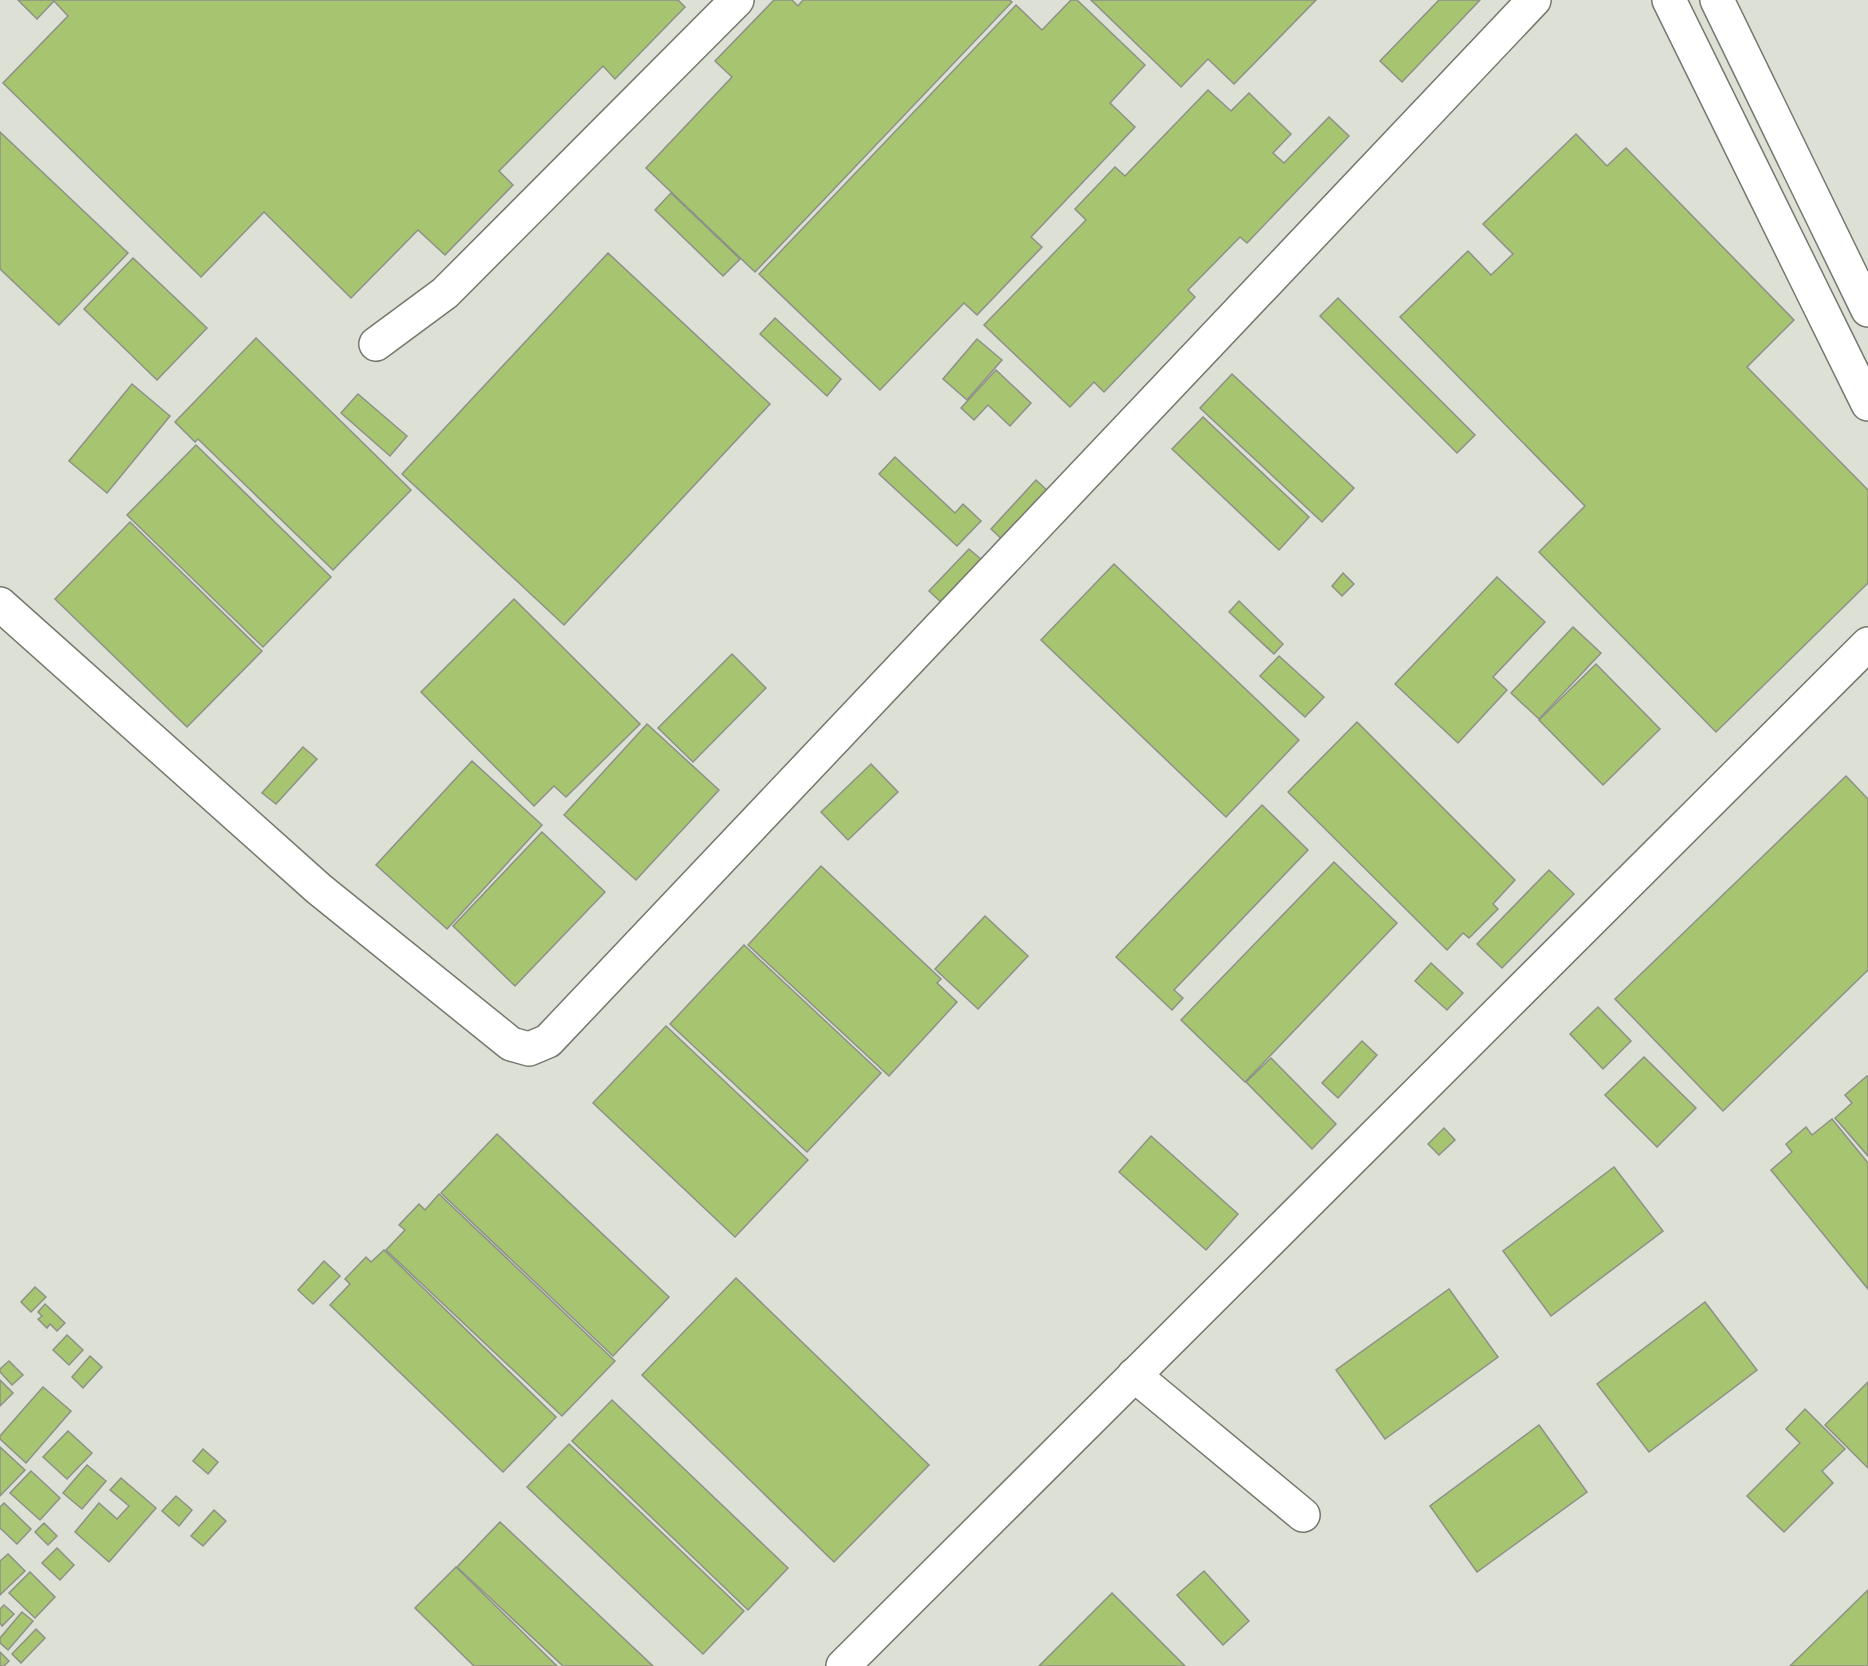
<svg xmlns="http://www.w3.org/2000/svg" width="1868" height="1666" font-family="'Alegreya Sans',sans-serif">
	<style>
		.building { fill: #a7c571; stroke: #8d9187; stroke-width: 1.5 }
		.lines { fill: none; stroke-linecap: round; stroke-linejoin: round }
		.minor-casing { stroke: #74786e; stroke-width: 36 }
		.minor { stroke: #fff; stroke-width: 33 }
	</style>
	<rect width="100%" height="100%" fill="#dce0d5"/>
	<!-- building -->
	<g class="building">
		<path d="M18,0H678L685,7L615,79L603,66L499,171L513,185L445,255L418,230L351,298L264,212L201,277L3,83L68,16L54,1L37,19Z"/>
		<path d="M774,0H792L798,6L803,0H1009L1012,2L755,272L646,168L732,77L715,61Z"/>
		<path d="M1071,0H1077L1145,65L1110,103L1135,127L1031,237L1042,247L977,315L964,303L880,390L759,274L1016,5L1042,30Z"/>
		<path d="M1091,0H1316L1234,84L1208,59L1181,87Z"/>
		<path d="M1439,0H1480L1402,82L1380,61Z"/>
		<path d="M1208,90L1231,111L1249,93L1291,134L1273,153L1284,163L1329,117L1349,136L1247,243L1240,237L1188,290L1195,297L1104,392L1094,382L1070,407L984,325L1086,220L1075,209L1115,167L1125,176Z"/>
		<path d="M0,132L128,253L59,325L0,269Z"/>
		<path d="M1576,134L1607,166L1626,148L1794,320L1747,367L1868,490V583L1716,732L1539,552L1585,506L1400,317L1468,251L1491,275L1513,254L1483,224Z"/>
		<path d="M671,193L740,259L723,276L655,210Z"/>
		<path d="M608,253L770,404L564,625L402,474Z"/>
		<path d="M133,258L207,328L157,380L84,309Z"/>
		<path d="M1338,298L1475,435L1457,453L1320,316Z"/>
		<path d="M775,318L841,379L827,396L760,334Z"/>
		<path d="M256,338L411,490L333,570L198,439L195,442L175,422Z"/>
		<path d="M977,339L1002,360L967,400L943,379Z"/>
		<path d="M996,370L1031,403L1010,426L988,405L974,420L961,408Z"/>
		<path d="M1232,374L1354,488L1322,522L1200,408Z"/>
		<path d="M132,384L170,416L107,493L69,461Z"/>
		<path d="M358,394L407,436L390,456L341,413Z"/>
		<path d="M1203,417L1309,517L1279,550L1172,449Z"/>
		<path d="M196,445L331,577L263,647L127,515Z"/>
		<path d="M895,457L955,513L963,504L981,521L957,546L879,474Z"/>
		<path d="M1036,480L1050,493L1005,542L991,529Z"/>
		<path d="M130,522L262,651L187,727L55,599Z"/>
		<path d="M969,549L982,560L942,603L929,591Z"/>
		<path d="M1114,564L1299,740L1226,817L1041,640Z"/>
		<path d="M1343,573L1354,584L1342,596L1332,586Z"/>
		<path d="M1497,577L1545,622L1493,677L1507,690L1458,743L1395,684Z"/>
		<path d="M514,599L640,724L566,797L554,786L534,806L421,692Z"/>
		<path d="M1239,601L1283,644L1274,654L1229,612Z"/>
		<path d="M1573,627L1601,653L1539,719L1511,693Z"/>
		<path d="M732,654L766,688L693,762L658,728Z"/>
		<path d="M1279,656L1324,697L1305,717L1260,676Z"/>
		<path d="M1596,664L1660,729L1603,785L1539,720Z"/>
		<path d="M1357,722L1515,880L1493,904L1498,909L1469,938L1463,933L1447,950L1288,792Z"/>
		<path d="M647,724L719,790L636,880L564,815Z"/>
		<path d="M303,747L317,759L276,804L262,793Z"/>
		<path d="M472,761L542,825L447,929L376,865Z"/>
		<path d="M871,764L898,792L848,840L821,812Z"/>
		<path d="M1846,776L1868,799V970L1723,1111L1615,999Z"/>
		<path d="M1262,805L1308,850L1174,990L1183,998L1172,1010L1116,957Z"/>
		<path d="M542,832L605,892L515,986L453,926Z"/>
		<path d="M1334,862L1397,923L1245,1082L1181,1020Z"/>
		<path d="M821,866L941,979L937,983L957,1002L889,1076L748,945Z"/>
		<path d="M1549,870L1574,894L1502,968L1477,944Z"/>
		<path d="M985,916L1028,956L978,1009L935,969Z"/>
		<path d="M744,945L881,1073L807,1152L670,1024Z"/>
		<path d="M1431,963L1463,993L1447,1010L1415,981Z"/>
		<path d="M1598,1007L1631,1041L1603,1069L1570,1034Z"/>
		<path d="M666,1026L808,1160L735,1237L593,1103Z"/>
		<path d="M1362,1041L1377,1055L1338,1098L1322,1083Z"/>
		<path d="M1644,1057L1696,1108L1657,1147L1605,1095Z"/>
		<path d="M1271,1058L1336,1124L1312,1149L1246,1082Z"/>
		<path d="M1867,1076L1868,1077V1156L1835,1118L1852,1103L1845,1095Z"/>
		<path d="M1832,1119L1868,1163V1289L1771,1170L1792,1152L1786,1144L1806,1127L1812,1135Z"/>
		<path d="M1444,1128L1455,1140L1439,1155L1428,1144Z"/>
		<path d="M497,1134L669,1297L613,1356L441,1193Z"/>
		<path d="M1151,1136L1238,1214L1206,1250L1119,1172Z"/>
		<path d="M1614,1167L1663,1231L1551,1316L1503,1251Z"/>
		<path d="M439,1194L615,1361L562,1416L386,1250L405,1230L399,1225L419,1204L425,1210Z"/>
		<path d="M384,1250L556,1417L503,1472L330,1305L350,1284L345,1279L366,1257L371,1262Z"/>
		<path d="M324,1261L340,1276L313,1304L298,1290Z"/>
		<path d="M736,1278L929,1465L834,1562L642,1375Z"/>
		<path d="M35,1287L46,1297L31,1312L21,1302Z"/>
		<path d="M1449,1289L1498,1357L1385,1439L1336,1370Z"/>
		<path d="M1705,1302L1757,1370L1649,1452L1597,1384Z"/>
		<path d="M45,1304L65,1323L57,1331L50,1324L47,1328L38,1319L42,1316L38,1312Z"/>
		<path d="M67,1335L83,1350L69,1365L53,1350Z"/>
		<path d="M90,1356L102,1367L83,1388L72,1377Z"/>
		<path d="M9,1361L23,1375L12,1385L0,1372V1369Z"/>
		<path d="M0,1380L13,1393L0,1406Z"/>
		<path d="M1868,1382V1468L1825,1425Z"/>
		<path d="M43,1387L71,1411L26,1463L0,1439V1436Z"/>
		<path d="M612,1400L788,1568L748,1610L572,1441Z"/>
		<path d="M1805,1409L1845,1449L1822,1471L1833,1483L1784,1532L1747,1496L1800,1443L1786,1429Z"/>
		<path d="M1539,1425L1587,1492L1477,1572L1430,1506Z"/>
		<path d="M68,1431L92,1453L67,1479L43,1457Z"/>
		<path d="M569,1444L744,1611L703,1654L527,1487Z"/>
		<path d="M0,1447L25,1470L0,1496Z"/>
		<path d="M203,1449L218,1462L208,1474L193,1461Z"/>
		<path d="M87,1465L106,1481L82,1509L63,1493Z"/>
		<path d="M31,1471L60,1498L40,1520L10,1493Z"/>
		<path d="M121,1478L156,1508L109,1562L75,1532L99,1503L117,1519L129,1506L110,1490Z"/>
		<path d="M176,1496L192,1510L179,1526L162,1511Z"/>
		<path d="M4,1503L31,1529L17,1544L0,1528V1507Z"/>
		<path d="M214,1510L226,1521L203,1546L191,1536Z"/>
		<path d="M500,1522L653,1666H563L457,1567Z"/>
		<path d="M44,1523L57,1536L48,1545L35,1532Z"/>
		<path d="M57,1548L74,1565L60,1580L42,1563Z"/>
		<path d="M8,1554L25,1571L0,1595V1561Z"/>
		<path d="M456,1567L557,1666H474L415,1608Z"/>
		<path d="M1204,1571L1249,1621L1223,1645L1177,1595Z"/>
		<path d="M30,1572L55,1597L35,1618L9,1593Z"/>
		<path d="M1868,1590V1666H1790Z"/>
		<path d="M1112,1593L1185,1666H1039Z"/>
		<path d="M4,1605L14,1614L2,1626L0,1623V1609Z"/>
		<path d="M22,1612L33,1621L8,1650L0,1643V1638Z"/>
		<path d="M36,1629L45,1638L21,1663L12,1654Z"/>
		<path d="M0,1652L9,1661L4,1666H0Z"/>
	</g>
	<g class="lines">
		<defs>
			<g id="minor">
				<path d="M1669,0L1868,404"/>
				<path d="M1717,0L1868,310"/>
				<path d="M376,344L445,293L737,0"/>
				<path d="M0,604L319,889L511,1044L529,1049L548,1041L1534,0"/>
				<path d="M1134,1375L1303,1515"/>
				<path d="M843,1666L1868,644"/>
			</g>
		</defs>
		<!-- minor casing -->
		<use href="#minor" class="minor-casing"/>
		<!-- minor -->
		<use href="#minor" class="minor"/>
	</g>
</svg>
